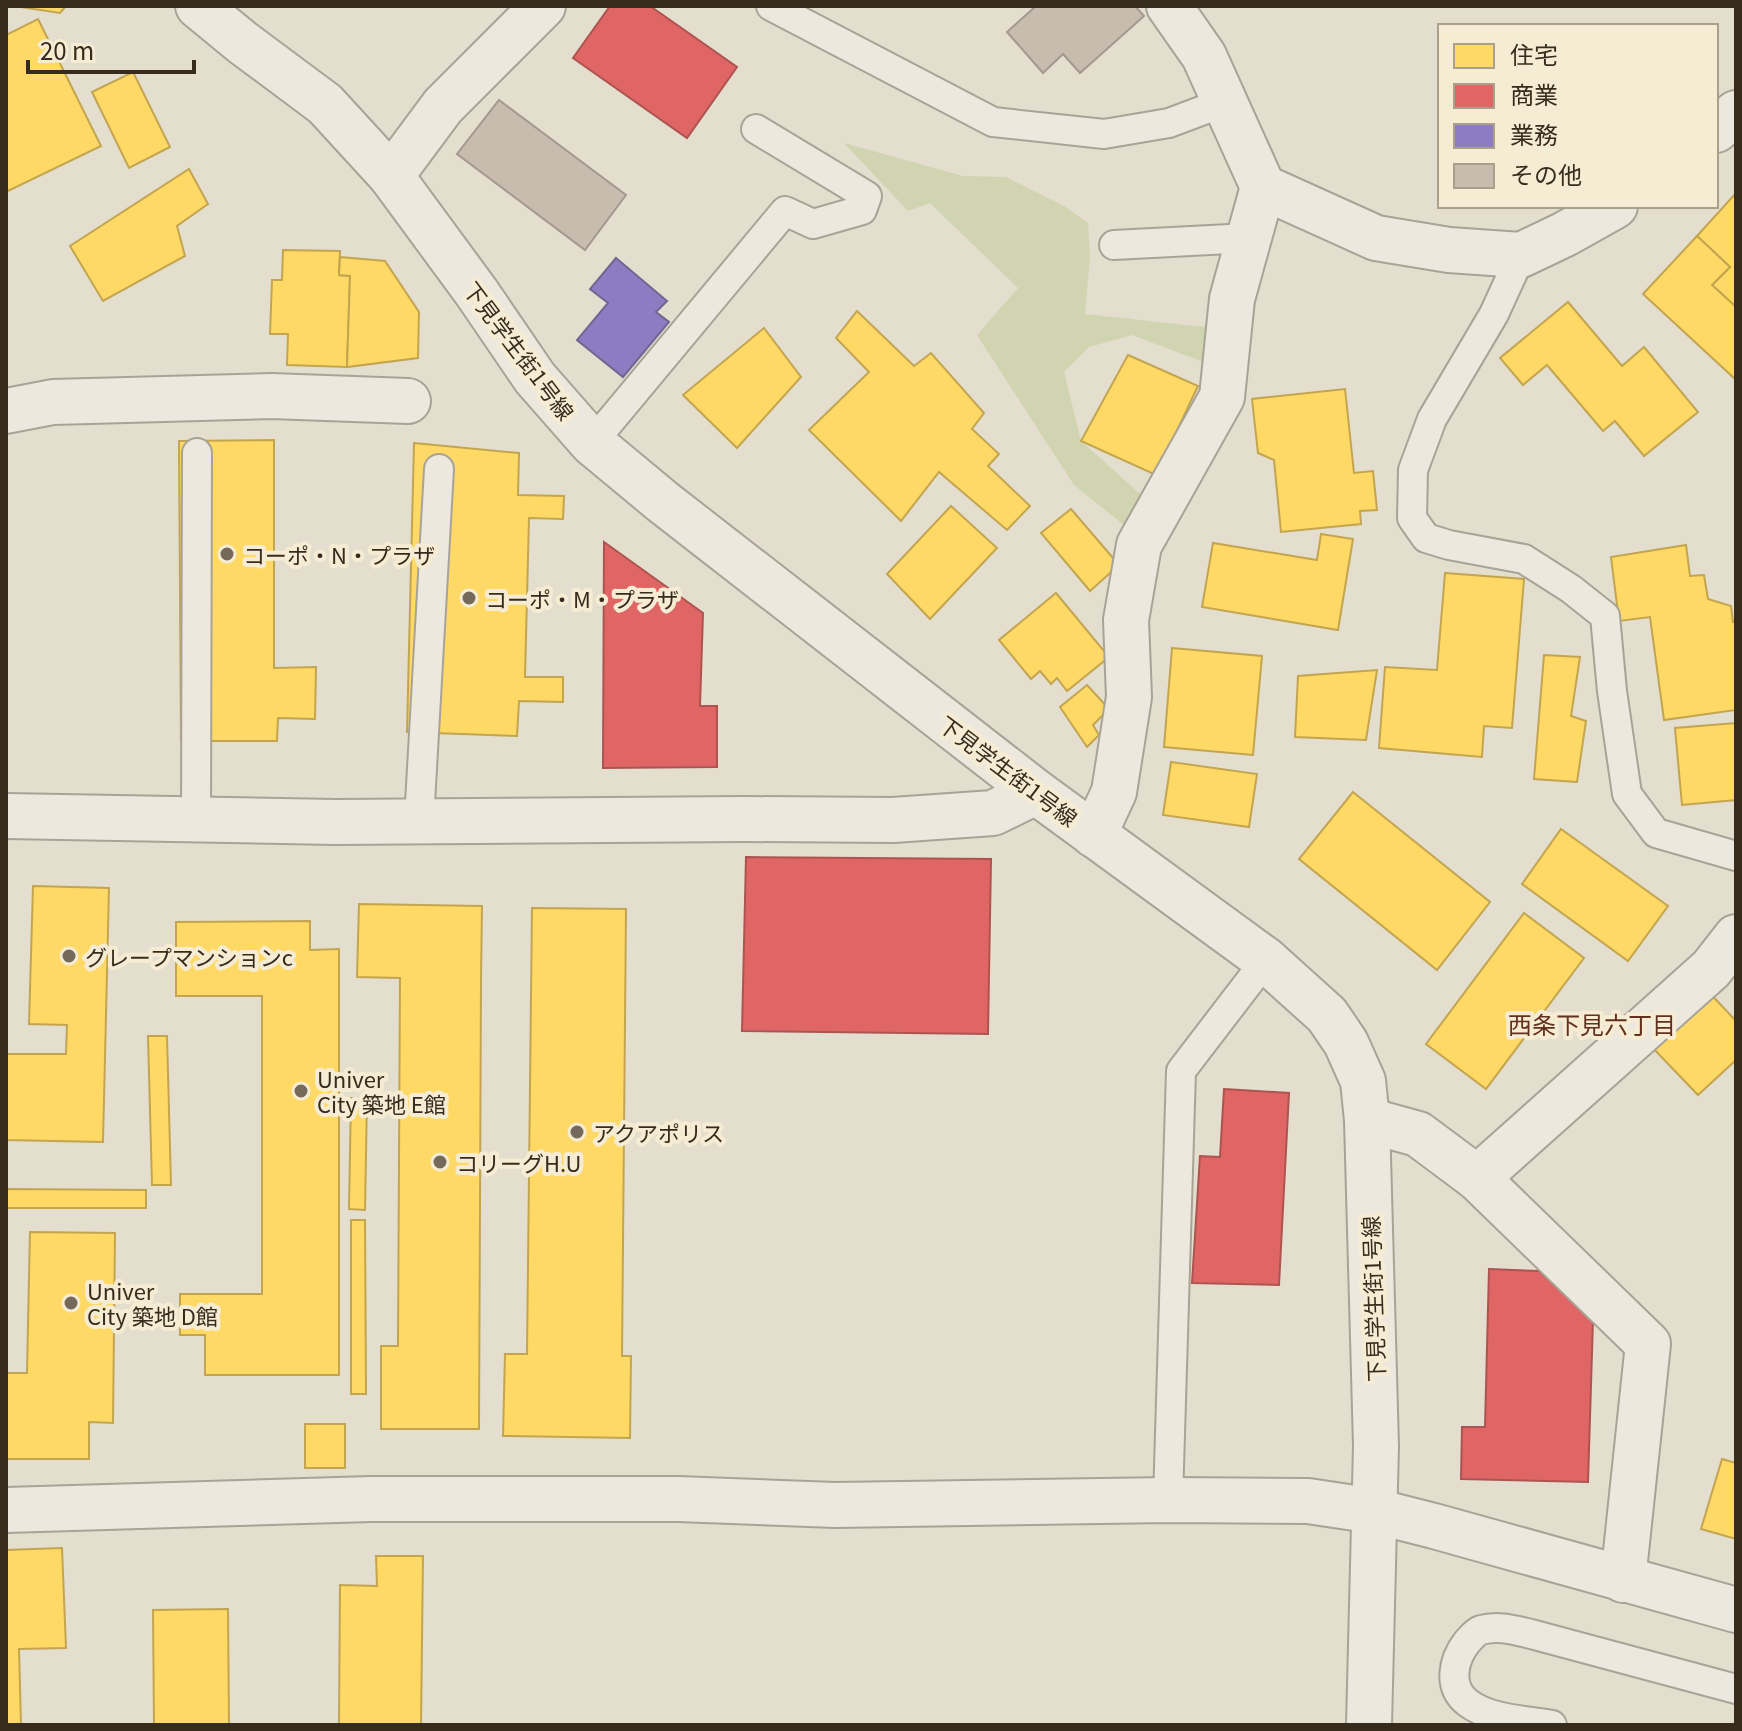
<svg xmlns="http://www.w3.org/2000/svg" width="1742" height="1731" font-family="Georgia,'Noto Sans JP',serif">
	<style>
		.green { fill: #d1d4b0 }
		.homes { fill: #ffd966; stroke: #c3a550; stroke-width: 2 }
		.shops { fill: #e06666; stroke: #ad5450; stroke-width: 2 }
		.offices { fill: #8e7cc3; stroke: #746492; stroke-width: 2 }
		.building { fill: #c7bcae; stroke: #a3998c; stroke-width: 2 }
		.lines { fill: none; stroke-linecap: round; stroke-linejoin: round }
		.service-casing { stroke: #a9a396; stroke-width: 32 }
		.minor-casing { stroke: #a9a396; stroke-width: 48 }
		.service { stroke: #ece8de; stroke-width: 28 }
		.minor { stroke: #ece8de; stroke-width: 44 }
		.poi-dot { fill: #736a5b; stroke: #f5ecd3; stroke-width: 3 }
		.labels { text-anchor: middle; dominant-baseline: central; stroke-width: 8; stroke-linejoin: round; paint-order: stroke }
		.street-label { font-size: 22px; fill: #372b1e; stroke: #f5ecd3 }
		.poi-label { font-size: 22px; fill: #372b1e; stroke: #f5ecd3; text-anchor: start }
		.neighbourhood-label { font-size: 24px; fill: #632f1f; stroke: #f5ecd3 }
	</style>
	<rect width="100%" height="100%" fill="#e3decd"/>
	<!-- green -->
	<path class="green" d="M844,143L963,176L1006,177L1064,206L1088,223L1090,257L1085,314L1214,328L1211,365L1132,335L1089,347L1064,372L1081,441L1148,501L1130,530L1074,485L977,335L1018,288L930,203L908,211Z"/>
	<!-- homes -->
	<g class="homes">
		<path d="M14,6H66L60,13Z"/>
		<path d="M38,19L101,146L8,191L6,187V35Z"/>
		<path d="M133,72L170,147L129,168L92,92Z"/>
		<path d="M189,169L208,204L177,226L185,256L103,301L70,246Z"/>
		<path d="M1736,193V307L1712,285L1730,267L1697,236Z"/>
		<path d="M1697,236L1730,267L1712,285L1736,307V376L1734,378L1643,294Z"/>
		<path d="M283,250L340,251L339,275L350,276L347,367L287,365L288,334H270L272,280H282Z"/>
		<path d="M340,257L385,261L419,312L418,358L347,367L350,276L339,275Z"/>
		<path d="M1568,302L1622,366L1644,347L1698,412L1644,456L1615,421L1603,431L1547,365L1523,385L1500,358Z"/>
		<path d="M857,311L914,366L931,353L984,413L972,429L999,454L988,466L1030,506L1007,530L939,472L901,521L809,430L869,372L836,338Z"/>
		<path d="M764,328L801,377L737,448L683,395Z"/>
		<path d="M1128,355L1198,386L1156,475L1081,441Z"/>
		<path d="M1345,389L1354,473L1373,471L1377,510L1360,511L1361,524L1281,532L1274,460L1258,453L1252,399Z"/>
		<path d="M274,440V668L316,667L315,719L278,718L277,741H181L179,441Z"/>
		<path d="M414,443L519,453L518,495L564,496L563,519L529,518L525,677H563V702L519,701L517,736L407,732Z"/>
		<path d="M951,506L997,548L930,619L887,574Z"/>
		<path d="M1071,509L1119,565L1090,591L1041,533Z"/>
		<path d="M1321,534L1353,539L1338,630L1202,607L1213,543L1317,560Z"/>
		<path d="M1686,545L1690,576L1704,575L1708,599L1731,606L1733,622H1736V710L1664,720L1650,617L1619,621L1611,557Z"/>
		<path d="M1445,573L1524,579L1512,728L1484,726L1482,757L1379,748L1385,667L1437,670Z"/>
		<path d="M1056,593L1109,657L1067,691L1057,678L1051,684L1040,671L1031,679L999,640Z"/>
		<path d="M1172,648L1262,656L1253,755L1164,747Z"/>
		<path d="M1544,655L1580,657L1571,716L1586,721L1577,782L1534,779Z"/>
		<path d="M1377,670L1366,740L1295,737L1298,676Z"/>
		<path d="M1087,685L1109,709L1093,725L1099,735L1087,747L1060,707Z"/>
		<path d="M1736,723V800L1682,805L1675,728Z"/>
		<path d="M1171,762L1257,774L1249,827L1163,815Z"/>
		<path d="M1353,792L1490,902L1437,970L1299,859Z"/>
		<path d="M1561,829L1668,906L1628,961L1522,884Z"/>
		<path d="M33,886L109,888L103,1142L6,1140V1054H66L67,1025L29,1024Z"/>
		<path d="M359,904L482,906L481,979L479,1429H381V1346H398L400,978L357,977Z"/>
		<path d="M532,908L626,909L622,1356H631L630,1438L503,1436L505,1354H527Z"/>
		<path d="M1524,913L1584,958L1486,1089L1426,1044Z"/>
		<path d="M310,921V950L339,949V1375H205V1335H180V1294H262V996H176V922Z"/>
		<path d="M1705,988L1736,1021V1060L1698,1095L1647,1042Z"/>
		<path d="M148,1036H167L171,1185H152Z"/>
		<path d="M351,1098H367L365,1210L349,1209Z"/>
		<path d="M6,1189L146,1190V1208H6Z"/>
		<path d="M351,1220H365L366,1394H351Z"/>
		<path d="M30,1232L115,1233L113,1423L89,1422V1459H6V1373H27Z"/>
		<rect x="305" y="1424" width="40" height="44"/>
		<path d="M1722,1459L1736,1463V1539L1701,1529Z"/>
		<path d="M62,1548L66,1648L19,1649L21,1725H6V1550Z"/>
		<path d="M376,1556H423L421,1725H339L340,1585L377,1586Z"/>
		<path d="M228,1609L229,1725H154L153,1610Z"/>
	</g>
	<!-- shops -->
	<g class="shops">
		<path d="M610,6H650L737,67L687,138L573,58Z"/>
		<path d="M604,542L703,613L700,706H717V767L603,768Z"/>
		<path d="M746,857L991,859L988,1034L742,1031Z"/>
		<path d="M1224,1089L1289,1093L1279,1285L1192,1283L1200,1156L1220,1157Z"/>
		<path d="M1489,1269L1539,1271L1593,1320L1588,1482L1461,1479L1462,1427H1485Z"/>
	</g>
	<!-- offices -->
	<path class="offices" d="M616,258L667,301L656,312L669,322L623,377L577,340L608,303L590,289Z"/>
	<!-- building -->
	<g class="building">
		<path d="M1036,6H1135L1144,16L1080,73L1063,54L1043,73L1007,32Z"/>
		<path d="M499,100L626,195L585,250L457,154Z"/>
	</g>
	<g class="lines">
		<defs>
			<g id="service">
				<path d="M771,6L993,122L1104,134L1169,123L1225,102"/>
				<path d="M1114,245L1249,238"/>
				<path d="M1521,255L1494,314L1432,419L1413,470L1412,518L1426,538L1449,545L1524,559L1571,589L1605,616L1612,691L1627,794L1656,833L1736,856"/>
				<path d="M592,443L785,211L813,224L862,210L867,196L756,129"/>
				<path d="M196,821L197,453"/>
				<path d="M419,821L439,469"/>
				<path d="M1168,1500L1181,1071L1266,960"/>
				<path d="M1552,1725C1525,1720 1491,1720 1468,1703C1447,1687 1453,1660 1467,1642C1472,1637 1475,1632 1481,1630C1498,1625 1514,1630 1531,1634L1736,1689"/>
			</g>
			<g id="minor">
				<path d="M198,6L243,43L325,104L391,176L477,293L535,378L592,443L663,502L1036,792L1266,960L1327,1015L1346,1043L1363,1081L1367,1120L1376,1446L1369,1725"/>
				<path d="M1716,130L1736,113"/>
				<path d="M391,176L443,106L543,6"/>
				<path d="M1263,187L1376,238L1449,250L1521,255L1565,234L1615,206"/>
				<path d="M6,411L53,402L271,396L408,401"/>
				<path d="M6,816L335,822L744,819L893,820L993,813L1036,792"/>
				<path d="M1094,835L1114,792L1129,697L1126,620L1139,545L1222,397L1232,299L1263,187L1204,56L1169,6"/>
				<path d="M1367,1120L1418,1134L1477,1178L1711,969L1736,937"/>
				<path d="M1477,1178L1648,1344L1623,1580"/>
				<path d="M6,1510L371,1499H678L835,1505L1168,1500L1308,1501L1375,1511L1434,1526L1736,1610"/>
			</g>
		</defs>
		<!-- service casing -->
		<use href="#service" class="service-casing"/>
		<!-- minor casing -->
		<use href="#minor" class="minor-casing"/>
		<!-- service -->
		<use href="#service" class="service"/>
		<!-- minor -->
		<use href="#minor" class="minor"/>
	</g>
	<!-- markers -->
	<g class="poi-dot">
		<circle cx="227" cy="554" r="8"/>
		<circle cx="469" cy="598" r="8"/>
		<circle cx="69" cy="956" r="8"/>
		<circle cx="301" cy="1091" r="8"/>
		<circle cx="577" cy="1132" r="8"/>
		<circle cx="440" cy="1162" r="8"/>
		<circle cx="71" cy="1303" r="8"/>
	</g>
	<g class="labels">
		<!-- street labels -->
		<g class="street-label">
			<text transform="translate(520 350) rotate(53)">下見学生街1号線</text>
			<text transform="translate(1009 770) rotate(37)">下見学生街1号線</text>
			<text transform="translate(1372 1299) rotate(-92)">下見学生街1号線</text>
		</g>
		<!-- poi labels -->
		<g class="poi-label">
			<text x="243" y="554">コーポ・N・プラザ</text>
			<text x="485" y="598">コーポ・M・プラザ</text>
			<text x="85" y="956">グレープマンションc</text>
			<text x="317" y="1078">Univer<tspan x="317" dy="25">City 築地 E館</tspan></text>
			<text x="593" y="1132">アクアポリス</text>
			<text x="456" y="1162">コリーグH.U</text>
			<text x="87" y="1290">Univer<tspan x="87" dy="25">City 築地 D館</tspan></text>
		</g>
		<!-- neighbourhood labels -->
		<g class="neighbourhood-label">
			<text x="1592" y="1023">西条下見六丁目</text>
		</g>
	</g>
	<!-- border -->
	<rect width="1742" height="1731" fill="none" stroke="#372b1e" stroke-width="16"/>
	<!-- legend -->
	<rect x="1438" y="24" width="280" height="184" fill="#f5ecd3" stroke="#a99f8b" stroke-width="2"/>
	<rect x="1454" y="44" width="40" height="24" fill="#ffd966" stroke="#a99f8b" stroke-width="2"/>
	<text x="1510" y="64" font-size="24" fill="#372b1e">住宅</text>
	<rect x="1454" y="84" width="40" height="24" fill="#e06666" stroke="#a99f8b" stroke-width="2"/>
	<text x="1510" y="104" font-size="24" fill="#372b1e">商業</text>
	<rect x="1454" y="124" width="40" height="24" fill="#8e7cc3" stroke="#a99f8b" stroke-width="2"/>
	<text x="1510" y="144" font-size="24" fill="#372b1e">業務</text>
	<rect x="1454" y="164" width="40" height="24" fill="#c7bcae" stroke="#a99f8b" stroke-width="2"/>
	<text x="1510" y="184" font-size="24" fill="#372b1e">その他</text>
	<!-- scale -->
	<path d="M28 60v12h166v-12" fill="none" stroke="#372b1e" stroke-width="4"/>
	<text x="40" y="60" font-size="24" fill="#372b1e" stroke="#f5ecd3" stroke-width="6" paint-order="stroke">20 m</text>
</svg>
